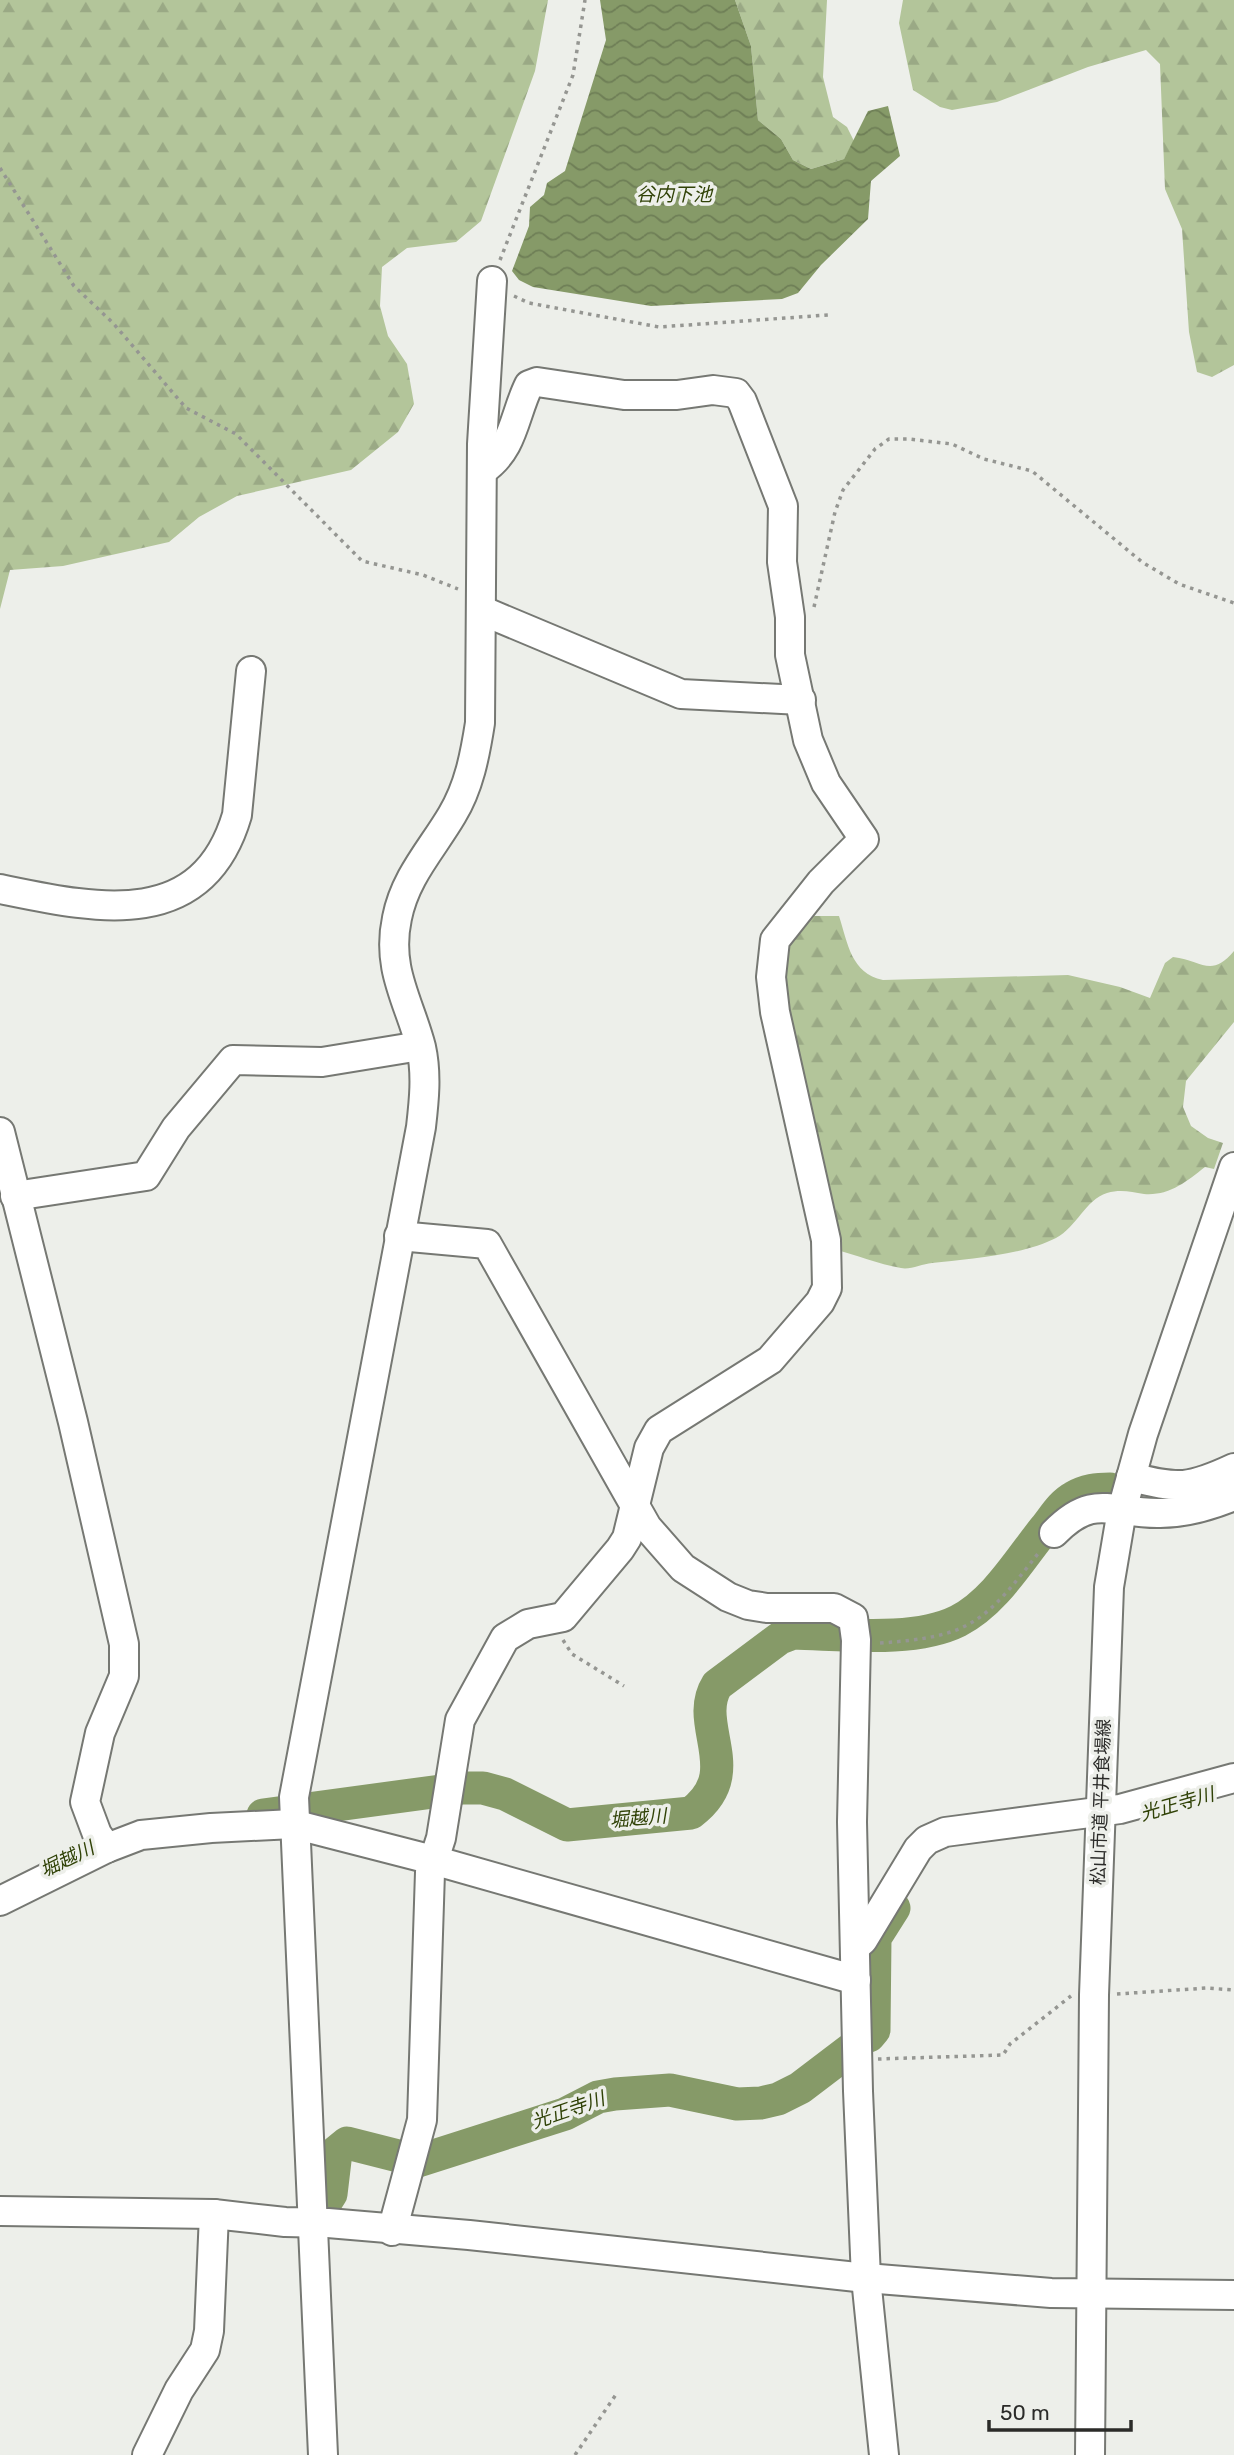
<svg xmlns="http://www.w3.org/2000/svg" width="1234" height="2455" font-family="Rubik,'Noto Sans JP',sans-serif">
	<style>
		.forest { fill: url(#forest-firs) }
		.water { fill: url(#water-waves) }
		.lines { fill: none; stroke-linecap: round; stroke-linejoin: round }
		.river { stroke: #869a68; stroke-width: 33 }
		.minor-casing { stroke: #767873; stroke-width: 32 }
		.path { stroke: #959692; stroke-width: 3.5; stroke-dasharray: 3.5 5; stroke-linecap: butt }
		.minor { stroke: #fff; stroke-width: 28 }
		.labels { text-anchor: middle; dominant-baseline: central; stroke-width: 7; stroke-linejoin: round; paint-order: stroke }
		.street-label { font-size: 18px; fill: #2b2b29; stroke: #edefea }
		.water-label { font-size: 19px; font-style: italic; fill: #304207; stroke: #edefea }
	</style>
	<defs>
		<pattern id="forest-firs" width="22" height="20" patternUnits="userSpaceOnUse" patternTransform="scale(1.75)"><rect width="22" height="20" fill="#b3c59a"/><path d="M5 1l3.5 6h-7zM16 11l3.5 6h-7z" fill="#9aa985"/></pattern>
		<pattern id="water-waves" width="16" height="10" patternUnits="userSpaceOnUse" patternTransform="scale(1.75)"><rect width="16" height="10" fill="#869a68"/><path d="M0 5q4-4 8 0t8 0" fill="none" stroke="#6e7e56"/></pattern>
	</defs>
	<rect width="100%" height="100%" fill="#edefea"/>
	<!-- forest -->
	<g class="forest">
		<path d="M0,0H548L535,71L481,221L456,242L407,248L382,267L380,306L388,336L407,364L414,404L398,432L351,470L237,496L199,517L169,542L63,566L10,570L0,609Z"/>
		<path d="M735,0H827L823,77L833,117L847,127L854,141L844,159L811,169L793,160L781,139L758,120L751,46Z"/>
		<path d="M903,0H1234V365L1212,377L1197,372L1189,332L1182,229L1165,189L1160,64L1146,50L1088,67L997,102L952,110L940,107L913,90L899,23Z"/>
		<path d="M812,916H839C848,944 851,973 883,980L1068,975L1120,987L1150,998L1165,963L1173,957C1203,961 1211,978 1234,951V1022L1186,1081L1183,1107L1191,1126L1208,1138L1223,1143L1214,1169L1205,1167C1186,1182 1169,1196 1144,1194C1131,1192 1121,1189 1107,1193C1085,1200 1077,1227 1056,1238C1023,1255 968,1259 932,1263C922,1264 910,1270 901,1268C878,1264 856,1255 834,1249L782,1015L779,955Z"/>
	</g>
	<!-- water -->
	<path class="water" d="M600,0H735L751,46L758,120L781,139L793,160L811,169L844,159L868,111L888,106L900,156L871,181L868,219L821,265L798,293L782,299L651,306L533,287L519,280L512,271L529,226L530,207L544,195L547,183L565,171L606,40Z"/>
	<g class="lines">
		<!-- river -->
		<g class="river">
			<path d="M263,1815L463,1788H483L505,1794L567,1825L691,1813C746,1772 692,1725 717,1685L780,1638L793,1633C842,1634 914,1643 958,1621C995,1602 1019,1560 1045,1528C1054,1517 1061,1504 1074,1497C1085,1490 1097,1489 1110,1489"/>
			<path d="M869,2036L874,2030L875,1938L894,1908"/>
			<path d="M324,2205L331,2194L336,2152L347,2143L418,2161L565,2114L598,2097L615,2094L670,2090L737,2104L761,2103L778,2099L800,2088L850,2050"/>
		</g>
		<defs>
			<g id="minor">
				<path d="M483,611L681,694L801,700"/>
				<path d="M0,889C93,908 202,934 237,815L251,671"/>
				<path d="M0,1132L73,1422L124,1644V1676L100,1733L85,1802L97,1834L107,1848"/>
				<path d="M15,1196L146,1176L176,1128L233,1060L322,1062L420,1046"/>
				<path d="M399,1236L487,1244L647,1527L683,1568L728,1597L748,1605L767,1608H834L853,1618L856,1640L852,1822L858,2091L866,2278L884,2455"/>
				<path d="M1131,1477C1179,1489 1189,1489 1234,1468"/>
				<path d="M1054,1533C1094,1492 1111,1514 1160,1513C1186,1513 1210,1506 1234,1496"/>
				<path d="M0,1901L107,1848L141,1835L211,1828L293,1824L433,1860L856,1980"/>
				<path d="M856,1946L863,1940L918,1849L927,1840L945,1832L1120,1809L1234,1778"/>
				<path d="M0,2211L214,2214L285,2222L328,2223L469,2235L866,2278L1051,2293L1234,2295"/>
				<path d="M392,2231L422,2120L430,1872L441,1838L460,1720L505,1638L528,1624L563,1617L620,1549L627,1538L649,1448L659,1430L770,1360L820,1302L827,1288L826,1240L775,1012L771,977L775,940L821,882L864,839L826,783L808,740L790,655V617L782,562L783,506L742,401L736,393L713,390L677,395H624L537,382L529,385C514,415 514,449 483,470"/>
				<path d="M147,2455L179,2390L205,2350L209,2331L214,2214"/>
				<path d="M323,2455L294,1797L421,1127C424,1101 427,1074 421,1047C409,1001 386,969 397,918C405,877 432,849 452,815C469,787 475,755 480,723L482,444L492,281"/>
				<path d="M1090,2455L1094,1995L1109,1587L1122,1510L1143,1434L1234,1167"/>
			</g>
		</defs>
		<!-- minor casing -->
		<use href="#minor" class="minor-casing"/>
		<!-- path -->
		<g class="path">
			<path d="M0,168L74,286L113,323L186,408L236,434L362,561L423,575L458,589"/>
			<path d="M500,260L573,75L585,0"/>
			<path d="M514,296L529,303L659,327L828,315"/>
			<path d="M814,607L835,512L843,490L875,449L889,439H909L952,444L984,459L1032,471L1142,562L1179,584L1234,603"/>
			<path d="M563,1640L572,1654L624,1686"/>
			<path d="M880,1643C971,1637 985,1622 1040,1551"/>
			<path d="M1117,1994L1207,1988L1234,1990"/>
			<path d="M878,2059L1003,2055L1010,2044L1071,1996"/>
			<path d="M575,2455L617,2393"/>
		</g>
		<!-- minor -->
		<use href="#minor" class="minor"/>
	</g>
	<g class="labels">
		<!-- street labels -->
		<g class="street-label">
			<text transform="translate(1101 1802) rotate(-88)">松山市道 平井食場線</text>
		</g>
		<!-- water labels -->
		<g class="water-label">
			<text x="674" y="194">谷内下池</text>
			<text transform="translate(1177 1804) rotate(-16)">光正寺川</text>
			<text transform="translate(638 1818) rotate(-5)">堀越川</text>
			<text transform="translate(67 1859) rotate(-26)">堀越川</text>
			<text transform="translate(568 2110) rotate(-19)">光正寺川</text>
		</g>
	</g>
	<!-- scale -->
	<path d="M989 2420v10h142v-10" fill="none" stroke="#2b2b29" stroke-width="3.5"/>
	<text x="1000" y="2420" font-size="21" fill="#2b2b29" stroke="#edefea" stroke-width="5" paint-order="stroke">50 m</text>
</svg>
